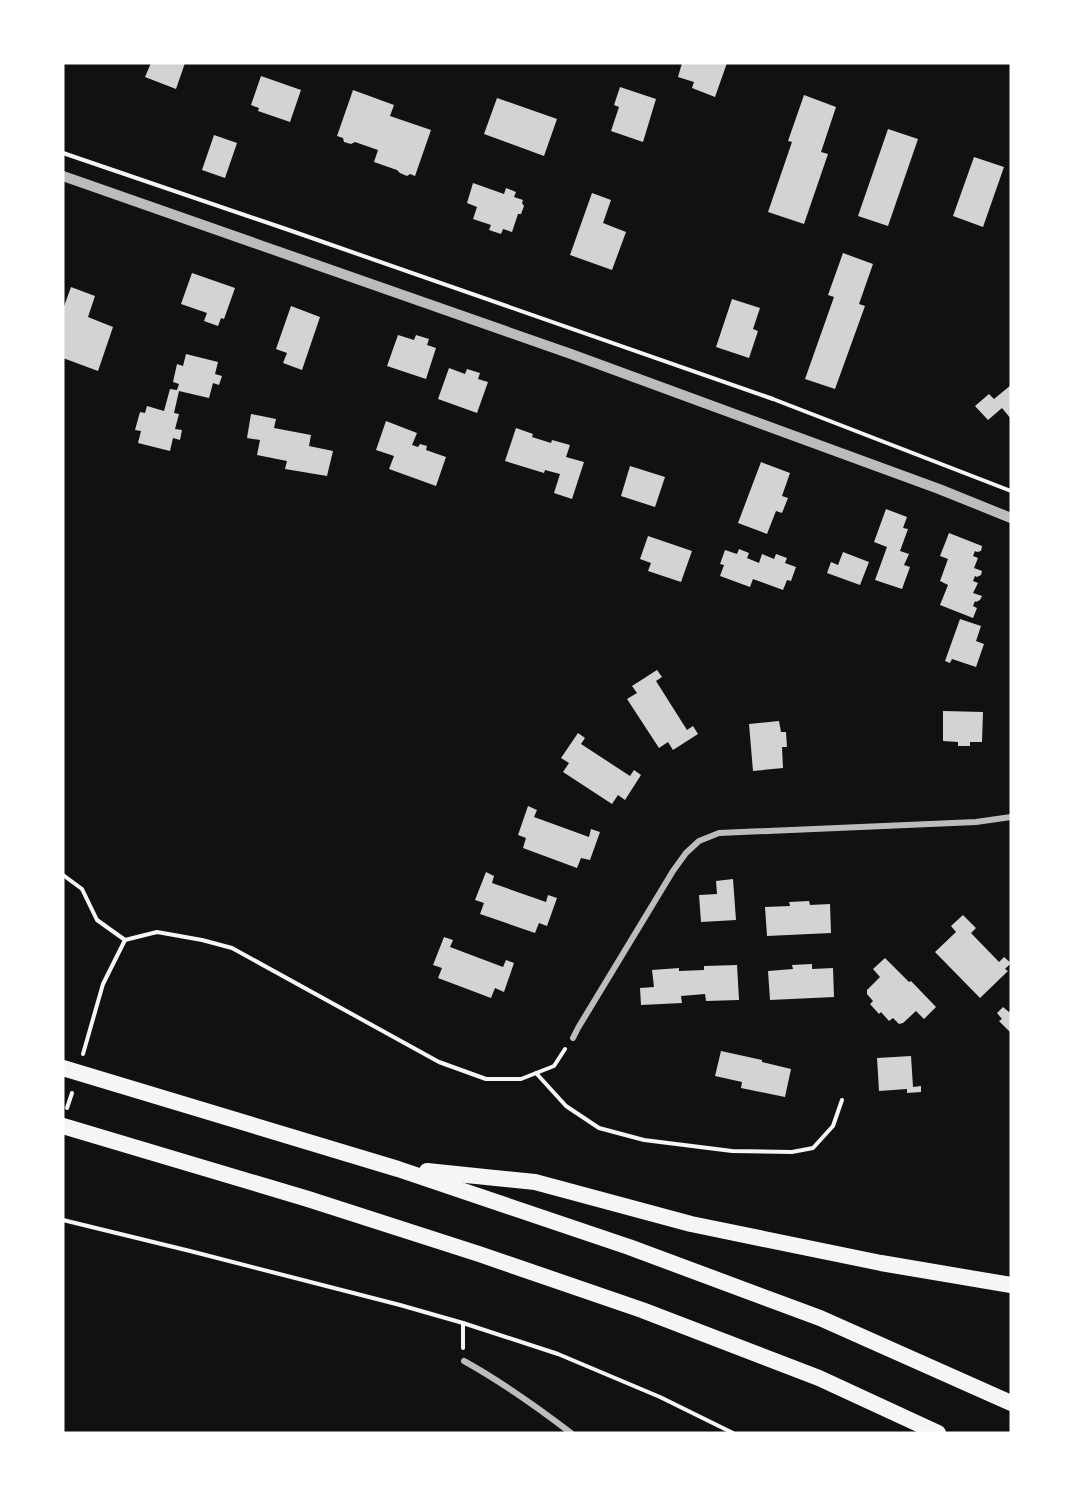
<svg xmlns="http://www.w3.org/2000/svg" width="1074" height="1496" font-family="Roboto,sans-serif">
	<style>
		.building { fill: #d3d3d3 }
		.lines { fill: none; stroke-linecap: round; stroke-linejoin: round }
		.path { stroke: #f5f5f5; stroke-width: 4 }
		.minor { stroke: #bcbcbc; stroke-width: 6 }
		.tertiary { stroke: #bcbcbc; stroke-width: 10 }
		.trunk { stroke: #f5f5f5; stroke-width: 16 }
	</style>
	<rect width="100%" height="100%" fill="#111"/>
	<!-- building -->
	<g class="building">
		<path d="M151,63H185L176,89L145,77Z"/>
		<path d="M682,63H727L715,97L692,88L694,82L678,77Z"/>
		<path d="M261,76L301,90L290,122L258,111L259,108L251,105Z"/>
		<path d="M620,87L656,99L643,142L611,131L619,107L614,105Z"/>
		<path d="M353,90L394,105L390,116L431,130L415,176L410,174L407,176L400,173L397,170L374,162L378,150L355,142L351,144L344,142L343,138L337,136Z"/>
		<path d="M804,95L836,107L821,152L828,154L804,224L768,212L792,142L788,141Z"/>
		<path d="M497,98L557,119L544,156L484,134Z"/>
		<path d="M888,129L918,139L888,226L858,216Z"/>
		<path d="M214,135L237,143L225,178L202,170Z"/>
		<path d="M974,157L1004,167L983,227L953,216Z"/>
		<path d="M473,183L504,194L506,188L516,192L514,197L523,200L522,203L524,206L521,214H518L512,232L503,229L501,234L489,230L491,225L473,219L477,207L467,203Z"/>
		<path d="M592,193L611,200L603,223L626,232L612,270L570,255Z"/>
		<path d="M843,253L873,264L859,304L865,306L835,389L805,379L834,297L828,295Z"/>
		<path d="M192,273L235,288L224,319L221,318L218,326L204,321L207,313L181,304Z"/>
		<path d="M71,287L95,296L88,317L113,327L98,371L63,358V309Z"/>
		<path d="M732,299L760,308L753,329L758,331L749,358L716,347Z"/>
		<path d="M291,306L320,317L302,370L283,363L287,353L276,349Z"/>
		<path d="M398,335L414,340L416,335L429,339L427,345L436,348L426,379L387,366Z"/>
		<path d="M186,354L218,362L215,374L222,376L219,385L213,383L209,398L179,391L174,413L179,414L175,429L182,430L180,440L173,438L170,451L138,443L141,431L135,430L140,412L145,413L147,406L164,411L170,389L177,390L179,384L173,382L177,364L183,366Z"/>
		<path d="M449,368L465,374L467,369L480,373L478,379L488,382L477,413L438,399Z"/>
		<path d="M1011,385V419L1002,408L988,420L975,406L989,394L994,399Z"/>
		<path d="M251,414L276,419L274,428L311,435L309,446L333,451L327,476L285,469L287,461L257,455L260,440L247,438Z"/>
		<path d="M386,421L417,433L412,445L418,447L420,444L427,446L426,450L446,457L436,486L389,469L394,456L376,450Z"/>
		<path d="M516,428L533,434L532,437L551,443L552,440L570,445L566,457L584,462L572,499L554,493L560,474L545,470L544,473L505,461Z"/>
		<path d="M761,462L790,473L782,496L788,498L782,513L776,511L767,534L738,523Z"/>
		<path d="M630,466L665,477L655,507L621,496Z"/>
		<path d="M886,509L907,517L903,528L908,529L900,551L909,554L904,565L910,567L902,589L875,580L887,547L874,542Z"/>
		<path d="M949,533L982,546L981,551L977,552L975,551L973,556L978,558L974,568L982,571L981,575L977,577L975,576L973,581L978,583L973,593L982,596L980,600L976,602L975,601L973,606L977,608L973,618L940,605L948,585L940,581L948,559L940,556Z"/>
		<path d="M648,536L692,551L681,582L648,571L651,563L640,559Z"/>
		<path d="M739,549L749,553L747,558L759,563L762,554L774,559L776,554L787,558L785,563L796,567L791,581L787,580L783,590L753,579L750,587L720,576L724,565L720,564L725,550L737,554Z"/>
		<path d="M843,552L869,562L860,585L827,573L831,562L838,565Z"/>
		<path d="M960,619L981,626L976,641L984,644L976,667L952,659L950,663L945,661Z"/>
		<path d="M657,670L662,677L656,681L687,730L693,726L698,734L673,750L668,742L659,748L627,699L637,693L632,686Z"/>
		<path d="M943,711L983,712L982,742H970V746H958V742L943,741Z"/>
		<path d="M779,721L781,732H786L787,747H782L783,768L753,771L749,724Z"/>
		<path d="M578,733L585,738L581,744L630,776L634,770L641,775L625,800L618,795L612,804L563,772L569,763L561,758Z"/>
		<path d="M528,806L537,810L534,817L589,837L591,829L600,832L590,860L581,858L577,868L523,848L526,838L518,835Z"/>
		<path d="M486,872L494,876L492,883L546,902L548,895L557,898L547,926L539,923L535,933L480,914L484,903L475,900Z"/>
		<path d="M733,879L736,920L701,922L699,895L717,894L716,881Z"/>
		<path d="M809,901L810,905L830,904L831,933L767,936L765,907L790,906L789,902Z"/>
		<path d="M963,915L976,928L971,933L999,962L1004,957L1011,963L1005,969L1008,971L980,998L935,952L956,932L951,926Z"/>
		<path d="M444,937L453,940L450,947L503,967L506,960L514,963L504,992L495,988L491,998L438,978L442,968L433,965Z"/>
		<path d="M885,958L909,982L911,981L936,1007L924,1019L916,1011L903,1023L899,1024L893,1018L889,1021L881,1012L879,1014L870,1004L873,1001L867,994V990L880,977L873,969Z"/>
		<path d="M812,964V969L833,968L834,997L770,1000L768,971L793,969L792,965Z"/>
		<path d="M737,965L739,1000L706,1001L705,994L681,996L682,1003L641,1005L640,988L654,987L652,970L679,968V971L704,970V966Z"/>
		<path d="M1003,1007L1009,1012L1011,1010V1033L999,1021L1002,1019L997,1013Z"/>
		<path d="M721,1051L762,1060V1062L791,1069L785,1097L741,1088L742,1082L715,1076Z"/>
		<path d="M911,1056L913,1087L921,1086V1092L907,1093V1089L879,1091L877,1058Z"/>
	</g>
	<g class="lines">
		<!-- path -->
		<g class="path">
			<path d="M63,153L286,229L773,399L1011,491"/>
			<path d="M63,875L82,889L97,920L125,940"/>
			<path d="M83,1054L103,984L125,940L157,932L202,940L232,948L439,1062L486,1079H521L554,1066L565,1049"/>
			<path d="M536,1073L566,1106L599,1128L644,1140L732,1151L792,1152L813,1148L833,1126L842,1100"/>
			<path d="M67,1108L72,1093"/>
			<path d="M63,1220L190,1251L400,1305L463,1323L558,1354L660,1397L733,1433"/>
			<path d="M463,1323V1348"/>
		</g>
		<!-- minor -->
		<g class="minor">
			<path d="M573,1038L578,1028L673,871L686,853L699,841L719,833L976,822L1011,817"/>
			<path d="M464,1361C502,1382 537,1407 571,1433"/>
		</g>
		<!-- tertiary -->
		<path class="tertiary" d="M63,176L571,354L939,489L1011,518"/>
		<!-- trunk -->
		<g class="trunk">
			<path d="M63,1068L398,1169L629,1247L820,1318L1011,1403"/>
			<path d="M63,1126L308,1199L479,1254L642,1310L819,1378L938,1433"/>
			<path d="M427,1171L535,1182L691,1224L881,1263L1011,1285"/>
		</g>
	</g>
	<!-- border -->
	<rect width="1074" height="1496" fill="none" stroke="#ffffff" stroke-width="129"/>
</svg>
